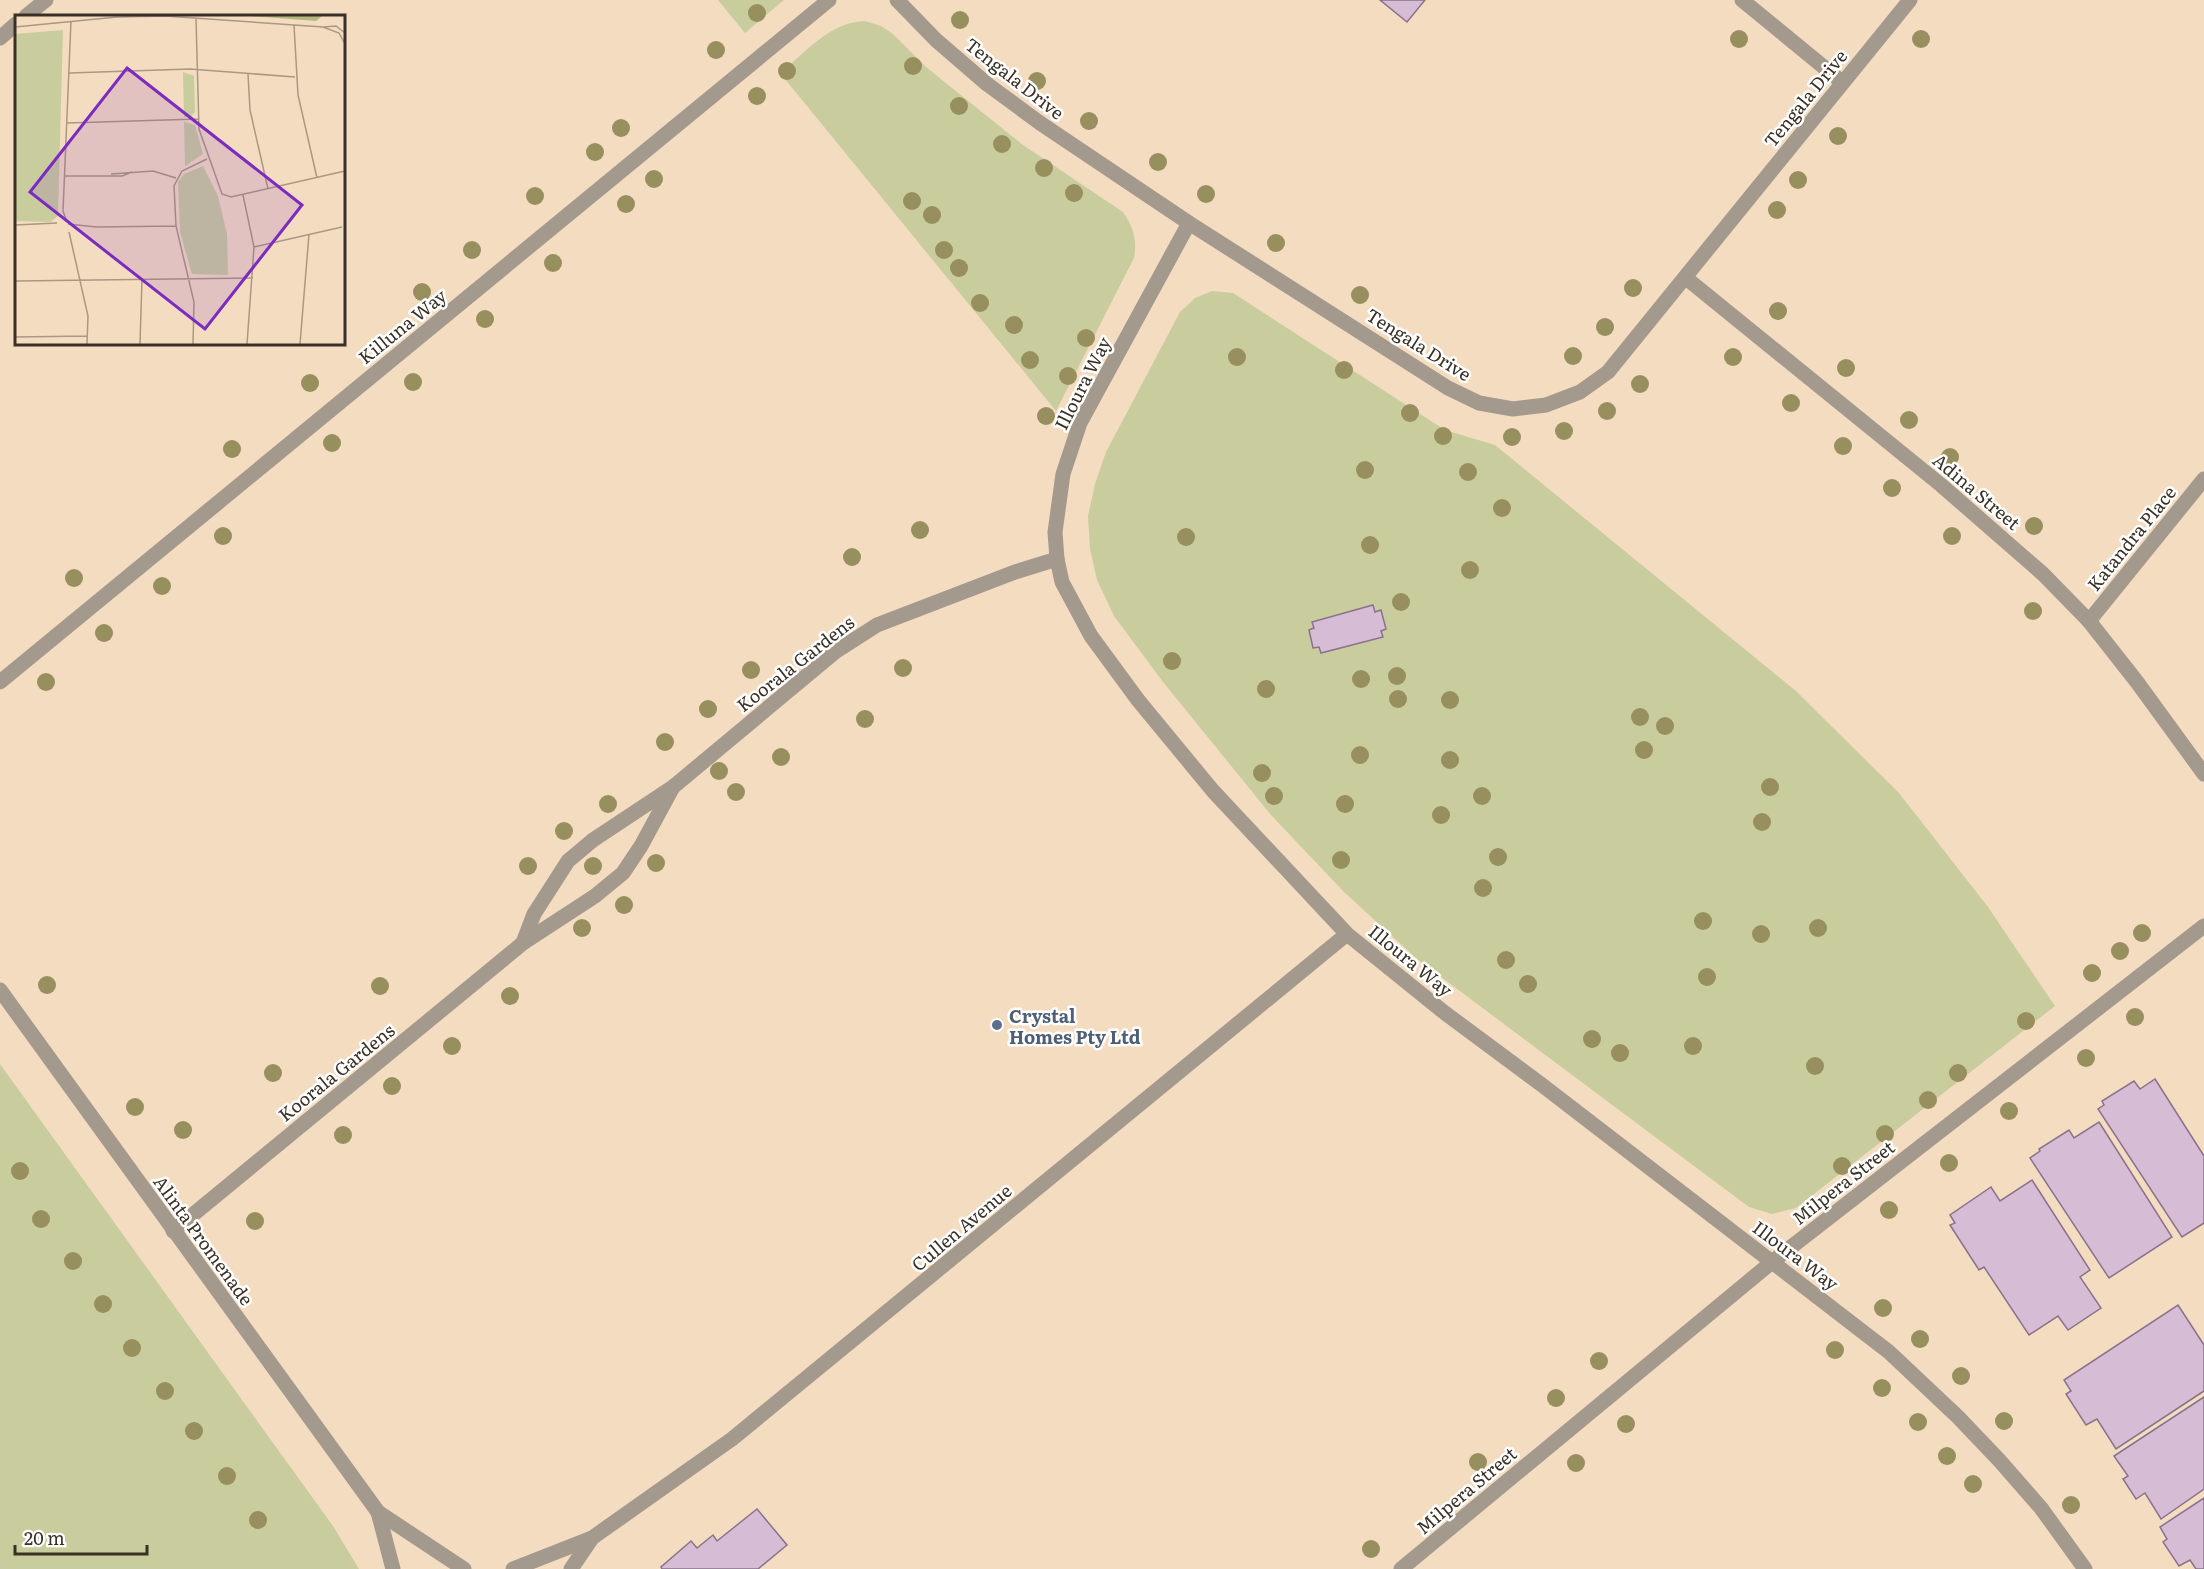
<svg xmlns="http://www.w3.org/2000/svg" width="2204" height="1569" font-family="Literata,serif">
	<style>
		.green { fill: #c9cd9d }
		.building { fill: #d6bcd5; stroke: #8a738a; stroke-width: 1.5 }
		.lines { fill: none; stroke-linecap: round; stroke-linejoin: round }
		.minor { stroke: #a3998d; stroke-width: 15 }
		.tree { fill: #988f5e }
		.service-dot { fill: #5c6f8a; stroke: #fff; stroke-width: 2 }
		.labels { text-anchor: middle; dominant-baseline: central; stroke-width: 5; stroke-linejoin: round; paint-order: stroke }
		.street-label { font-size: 18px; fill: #3a3126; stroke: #fff }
		.service-label { font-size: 18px; font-weight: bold; fill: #4e5e75; stroke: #fff; text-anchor: start }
		.inset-road { fill: none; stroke: #aa9883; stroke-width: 1.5 }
		.view { fill: #7b2cbf; fill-opacity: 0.15; stroke: #7b2cbf; stroke-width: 3 }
		.inset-edge { fill: none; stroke: #3a3126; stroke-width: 3 }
	</style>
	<rect width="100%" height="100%" fill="#f4dcc1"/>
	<!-- green -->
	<g class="green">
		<path d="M718,0H784L745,33Z"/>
		<path d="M865,21L881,26L893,34L926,67L1023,145L1123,212C1134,228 1137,239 1134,258L1056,411L780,73C806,52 830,22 865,21Z"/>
		<path d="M1212,291L1233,293L1445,430L1495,445L1796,691L1899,793L1988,907L2055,1006L1796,1208L1772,1214L1749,1207L1417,959L1344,892L1271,815L1163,682L1114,616L1097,580L1090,549L1088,516L1095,484L1106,452L1180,312L1195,298Z"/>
		<path d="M0,1064L333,1526L359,1569H0Z"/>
	</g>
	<!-- building -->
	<g class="building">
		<path d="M1380,0H1425L1407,22Z"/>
		<path d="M1373,605L1375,612L1381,610L1386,629L1381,631L1383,637L1321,653L1319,647L1313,648L1309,630L1314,628L1312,622Z"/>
		<path d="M2155,1079L2204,1156V1223L2182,1237L2098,1109L2104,1105L2102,1101L2134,1081L2140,1089Z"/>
		<path d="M2099,1122L2172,1237L2109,1278L2030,1158L2040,1151L2039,1149L2069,1130L2074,1138Z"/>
		<path d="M2032,1180L2090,1270L2080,1277L2101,1308L2068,1330L2058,1316L2029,1335L1984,1267L1979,1270L1950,1225L1955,1223L1950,1215L1991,1187L2000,1201Z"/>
		<path d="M2178,1305L2204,1345V1391L2116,1449L2097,1419L2086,1425L2066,1394L2071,1391L2064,1380Z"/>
		<path d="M2204,1397V1489L2161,1519L2145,1493L2136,1499L2123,1479L2128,1476L2114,1456Z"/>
		<path d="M2204,1498V1569H2196L2190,1560L2179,1566L2163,1542L2167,1539L2160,1527Z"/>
		<path d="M757,1509L787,1545L758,1569H662L661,1567L691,1541L697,1548L713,1535L717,1541Z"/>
	</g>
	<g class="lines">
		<!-- minor -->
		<g class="minor">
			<path d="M897,0L936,40L987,84L1040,123L1189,223L1448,388L1479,403L1513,409L1546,405L1580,392L1608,372L1910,0"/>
			<path d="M1742,0L1842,82"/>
			<path d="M26,16L46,0"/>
			<path d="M0,38L16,24"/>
			<path d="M1189,223L1080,423L1063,474L1055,532L1057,559L1062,582L1091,636L1138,700L1213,791L1347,934L1445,1013L1542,1085L1889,1352L1958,1417L1999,1460L2041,1508L2085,1569"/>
			<path d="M1686,278L1941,485L2043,574L2089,621L2137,682L2204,774"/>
			<path d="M2089,621L2204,479"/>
			<path d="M0,682L829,0"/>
			<path d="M523,943L534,914L568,861L593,840L673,787L835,652L877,625L1015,572L1057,559"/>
			<path d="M0,990L378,1512L464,1569"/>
			<path d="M173,1231L523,943L595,896L623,873L641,846L673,787"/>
			<path d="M378,1512L393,1569"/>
			<path d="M513,1569L592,1538L732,1439L1347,934"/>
			<path d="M571,1569L592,1538"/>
			<path d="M1401,1569L1772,1262L2204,926"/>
		</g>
	</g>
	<!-- trees -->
	<g class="tree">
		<circle cx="757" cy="13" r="9"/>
		<circle cx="960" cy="20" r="9"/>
		<circle cx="1739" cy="39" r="9"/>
		<circle cx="1921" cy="39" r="9"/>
		<circle cx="716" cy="50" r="9"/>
		<circle cx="913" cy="66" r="9"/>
		<circle cx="787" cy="71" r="9"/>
		<circle cx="1037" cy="81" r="9"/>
		<circle cx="757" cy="96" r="9"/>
		<circle cx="959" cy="106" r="9"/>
		<circle cx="1089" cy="121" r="9"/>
		<circle cx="621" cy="128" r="9"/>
		<circle cx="1838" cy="136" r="9"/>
		<circle cx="1002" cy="144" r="9"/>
		<circle cx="595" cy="152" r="9"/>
		<circle cx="1158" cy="162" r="9"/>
		<circle cx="1044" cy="168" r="9"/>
		<circle cx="654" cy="179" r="9"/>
		<circle cx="1798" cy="180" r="9"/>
		<circle cx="1074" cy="193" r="9"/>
		<circle cx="1206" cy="194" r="9"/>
		<circle cx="535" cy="196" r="9"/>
		<circle cx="912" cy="201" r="9"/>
		<circle cx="626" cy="204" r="9"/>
		<circle cx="1777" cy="210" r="9"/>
		<circle cx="932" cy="215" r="9"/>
		<circle cx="1276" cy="243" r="9"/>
		<circle cx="472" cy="250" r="9"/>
		<circle cx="944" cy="250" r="9"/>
		<circle cx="553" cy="263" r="9"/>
		<circle cx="959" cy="268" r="9"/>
		<circle cx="1633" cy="288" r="9"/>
		<circle cx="422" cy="292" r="9"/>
		<circle cx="1360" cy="295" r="9"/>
		<circle cx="980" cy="303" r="9"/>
		<circle cx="1778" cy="311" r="9"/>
		<circle cx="485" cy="319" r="9"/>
		<circle cx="1014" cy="325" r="9"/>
		<circle cx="1605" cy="327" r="9"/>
		<circle cx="1086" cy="338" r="9"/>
		<circle cx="1573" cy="356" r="9"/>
		<circle cx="1237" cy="357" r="9"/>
		<circle cx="1733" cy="357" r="9"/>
		<circle cx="1030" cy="360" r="9"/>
		<circle cx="1846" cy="368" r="9"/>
		<circle cx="1344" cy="370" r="9"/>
		<circle cx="1068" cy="376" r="9"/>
		<circle cx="413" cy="382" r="9"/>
		<circle cx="310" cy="383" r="9"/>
		<circle cx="1640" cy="384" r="9"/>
		<circle cx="1791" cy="403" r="9"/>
		<circle cx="1607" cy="411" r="9"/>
		<circle cx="1410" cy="413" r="9"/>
		<circle cx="1046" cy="416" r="9"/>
		<circle cx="1909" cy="420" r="9"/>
		<circle cx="1564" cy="431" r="9"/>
		<circle cx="1443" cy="436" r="9"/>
		<circle cx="1512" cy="437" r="9"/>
		<circle cx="332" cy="443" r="9"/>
		<circle cx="1843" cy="446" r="9"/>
		<circle cx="232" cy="449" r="9"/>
		<circle cx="1950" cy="457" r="9"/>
		<circle cx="1365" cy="470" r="9"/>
		<circle cx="1468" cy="472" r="9"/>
		<circle cx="1892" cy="488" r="9"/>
		<circle cx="1502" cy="508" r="9"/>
		<circle cx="2034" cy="526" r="9"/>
		<circle cx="920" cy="530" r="9"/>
		<circle cx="223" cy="536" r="9"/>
		<circle cx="1952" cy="536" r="9"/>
		<circle cx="1186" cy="537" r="9"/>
		<circle cx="1370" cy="545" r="9"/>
		<circle cx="852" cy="557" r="9"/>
		<circle cx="1470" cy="570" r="9"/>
		<circle cx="74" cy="578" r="9"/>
		<circle cx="162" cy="586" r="9"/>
		<circle cx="1401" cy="602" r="9"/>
		<circle cx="2033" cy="611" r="9"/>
		<circle cx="104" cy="633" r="9"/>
		<circle cx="1172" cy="661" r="9"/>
		<circle cx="903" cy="668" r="9"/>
		<circle cx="751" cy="670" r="9"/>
		<circle cx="1397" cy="676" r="9"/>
		<circle cx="1361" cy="679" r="9"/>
		<circle cx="46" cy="682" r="9"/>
		<circle cx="1266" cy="689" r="9"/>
		<circle cx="1398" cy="699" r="9"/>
		<circle cx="1450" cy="700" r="9"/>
		<circle cx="708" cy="709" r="9"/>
		<circle cx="1640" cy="717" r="9"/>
		<circle cx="865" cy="719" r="9"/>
		<circle cx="1665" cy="726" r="9"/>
		<circle cx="665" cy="742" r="9"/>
		<circle cx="1644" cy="750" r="9"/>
		<circle cx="1360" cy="755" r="9"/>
		<circle cx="781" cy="757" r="9"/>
		<circle cx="1450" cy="760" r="9"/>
		<circle cx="719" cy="771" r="9"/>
		<circle cx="1262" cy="773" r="9"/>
		<circle cx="1770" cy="787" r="9"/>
		<circle cx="736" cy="792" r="9"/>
		<circle cx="1274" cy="796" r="9"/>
		<circle cx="1482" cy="796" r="9"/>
		<circle cx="608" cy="804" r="9"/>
		<circle cx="1345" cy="804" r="9"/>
		<circle cx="1441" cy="815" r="9"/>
		<circle cx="1762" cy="822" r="9"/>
		<circle cx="564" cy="831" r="9"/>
		<circle cx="1498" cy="857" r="9"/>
		<circle cx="1341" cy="860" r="9"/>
		<circle cx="656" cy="863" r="9"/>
		<circle cx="528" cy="866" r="9"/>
		<circle cx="593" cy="866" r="9"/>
		<circle cx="1483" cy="888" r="9"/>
		<circle cx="624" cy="905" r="9"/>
		<circle cx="1703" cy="921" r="9"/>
		<circle cx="582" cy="928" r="9"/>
		<circle cx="1818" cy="928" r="9"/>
		<circle cx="2142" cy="933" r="9"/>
		<circle cx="1761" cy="934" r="9"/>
		<circle cx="2120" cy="951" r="9"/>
		<circle cx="1506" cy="960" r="9"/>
		<circle cx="2092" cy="973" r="9"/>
		<circle cx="1707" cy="977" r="9"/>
		<circle cx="1528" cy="984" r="9"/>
		<circle cx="47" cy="985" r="9"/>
		<circle cx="380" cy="986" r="9"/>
		<circle cx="510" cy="996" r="9"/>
		<circle cx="2135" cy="1017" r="9"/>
		<circle cx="2026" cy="1021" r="9"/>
		<circle cx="1592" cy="1039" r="9"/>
		<circle cx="452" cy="1046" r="9"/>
		<circle cx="1693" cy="1046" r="9"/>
		<circle cx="1620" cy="1053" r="9"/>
		<circle cx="2086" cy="1058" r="9"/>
		<circle cx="1815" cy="1066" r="9"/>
		<circle cx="273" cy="1073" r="9"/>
		<circle cx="1958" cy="1073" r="9"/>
		<circle cx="392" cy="1086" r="9"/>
		<circle cx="1928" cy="1100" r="9"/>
		<circle cx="135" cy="1107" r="9"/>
		<circle cx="2009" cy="1111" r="9"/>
		<circle cx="183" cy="1130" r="9"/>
		<circle cx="1885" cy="1134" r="9"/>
		<circle cx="343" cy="1135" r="9"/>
		<circle cx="1949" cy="1163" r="9"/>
		<circle cx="1842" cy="1166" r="9"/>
		<circle cx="20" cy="1171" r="9"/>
		<circle cx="1889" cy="1210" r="9"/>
		<circle cx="41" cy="1219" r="9"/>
		<circle cx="255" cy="1221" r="9"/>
		<circle cx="73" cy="1261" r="9"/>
		<circle cx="103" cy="1304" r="9"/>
		<circle cx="1883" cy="1308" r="9"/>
		<circle cx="1920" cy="1339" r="9"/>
		<circle cx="132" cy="1348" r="9"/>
		<circle cx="1835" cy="1350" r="9"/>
		<circle cx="1599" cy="1361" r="9"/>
		<circle cx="1961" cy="1376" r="9"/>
		<circle cx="1882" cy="1388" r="9"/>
		<circle cx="165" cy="1391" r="9"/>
		<circle cx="1556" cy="1398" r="9"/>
		<circle cx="2004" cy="1421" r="9"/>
		<circle cx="1918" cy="1422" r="9"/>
		<circle cx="1626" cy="1424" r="9"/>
		<circle cx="194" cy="1431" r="9"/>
		<circle cx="1947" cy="1456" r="9"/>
		<circle cx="1478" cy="1462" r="9"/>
		<circle cx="1576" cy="1463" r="9"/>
		<circle cx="227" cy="1476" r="9"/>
		<circle cx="1973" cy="1484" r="9"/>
		<circle cx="2071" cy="1505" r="9"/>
		<circle cx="258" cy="1520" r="9"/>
		<circle cx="1371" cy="1549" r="9"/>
	</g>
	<!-- markers -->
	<circle class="service-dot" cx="997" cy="1025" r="6"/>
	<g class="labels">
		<!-- street labels -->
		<g class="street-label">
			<text transform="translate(1015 78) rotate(38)">Tengala Drive</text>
			<text transform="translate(1805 98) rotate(-51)">Tengala Drive</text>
			<text transform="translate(402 326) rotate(-39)">Killuna Way</text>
			<text transform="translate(1419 344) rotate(32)">Tengala Drive</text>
			<text transform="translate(1082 383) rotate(-63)">Illoura Way</text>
			<text transform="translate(1977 491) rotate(40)">Adina Street</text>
			<text transform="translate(2131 538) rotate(-51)">Katandra Place</text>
			<text transform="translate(795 663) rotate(-38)">Koorala Gardens</text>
			<text transform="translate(1411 960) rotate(39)">Illoura Way</text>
			<text transform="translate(336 1072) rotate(-39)">Koorala Gardens</text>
			<text transform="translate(1843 1182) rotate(-38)">Milpera Street</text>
			<text transform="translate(961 1227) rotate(-40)">Cullen Avenue</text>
			<text transform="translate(204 1240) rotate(54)">Alinta Promenade</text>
			<text transform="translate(1796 1255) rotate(37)">Illoura Way</text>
			<text transform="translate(1466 1490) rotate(-40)">Milpera Street</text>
		</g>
		<!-- service labels -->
		<g class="service-label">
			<text x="1009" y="1015">Crystal<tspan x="1009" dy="21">Homes Pty Ltd</tspan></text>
		</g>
	</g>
	<!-- overview -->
	<g transform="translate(15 15)">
		<rect width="330" height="330" fill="#f4dcc1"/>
		<path d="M48,15L43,201L35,207L0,206V19ZM168,57L179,61L180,97L175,102H169ZM169,107L180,110L188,139L170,151ZM188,151L203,181L212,219L213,260L177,259L165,217L163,167L169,159Z" fill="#c9cd9d"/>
		<path d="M236,1H307L301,6Z" fill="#b3b87e"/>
		<path class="inset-road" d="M181,4L184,114L207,179L216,182L330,156M279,10L283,80L302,163M0,12L102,2L150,1L308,12L324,18L330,29M308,12L321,11L330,18M54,58L175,54L280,62M233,59L235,95L253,174M52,108L183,104M96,159L138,156L161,163M49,161H107L117,157M228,180L239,232L232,329M52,207L48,196L56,6M53,209L81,212L161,211M0,210L42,208M54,217L73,301L72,329M239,232L327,212M0,266L238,263M0,322L72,321M125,329L127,264M178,329L179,287L161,211L159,171L167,156L192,144M285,329L294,219"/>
		<path class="view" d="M112,53L287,190L190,314L15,177Z"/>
		<rect width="330" height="330" class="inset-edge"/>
	</g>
	<!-- scale -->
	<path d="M15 1545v9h132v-9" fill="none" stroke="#3a3126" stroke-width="3"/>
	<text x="24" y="1545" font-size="18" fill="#3a3126" stroke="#ffffff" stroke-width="4.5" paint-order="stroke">20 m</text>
</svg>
